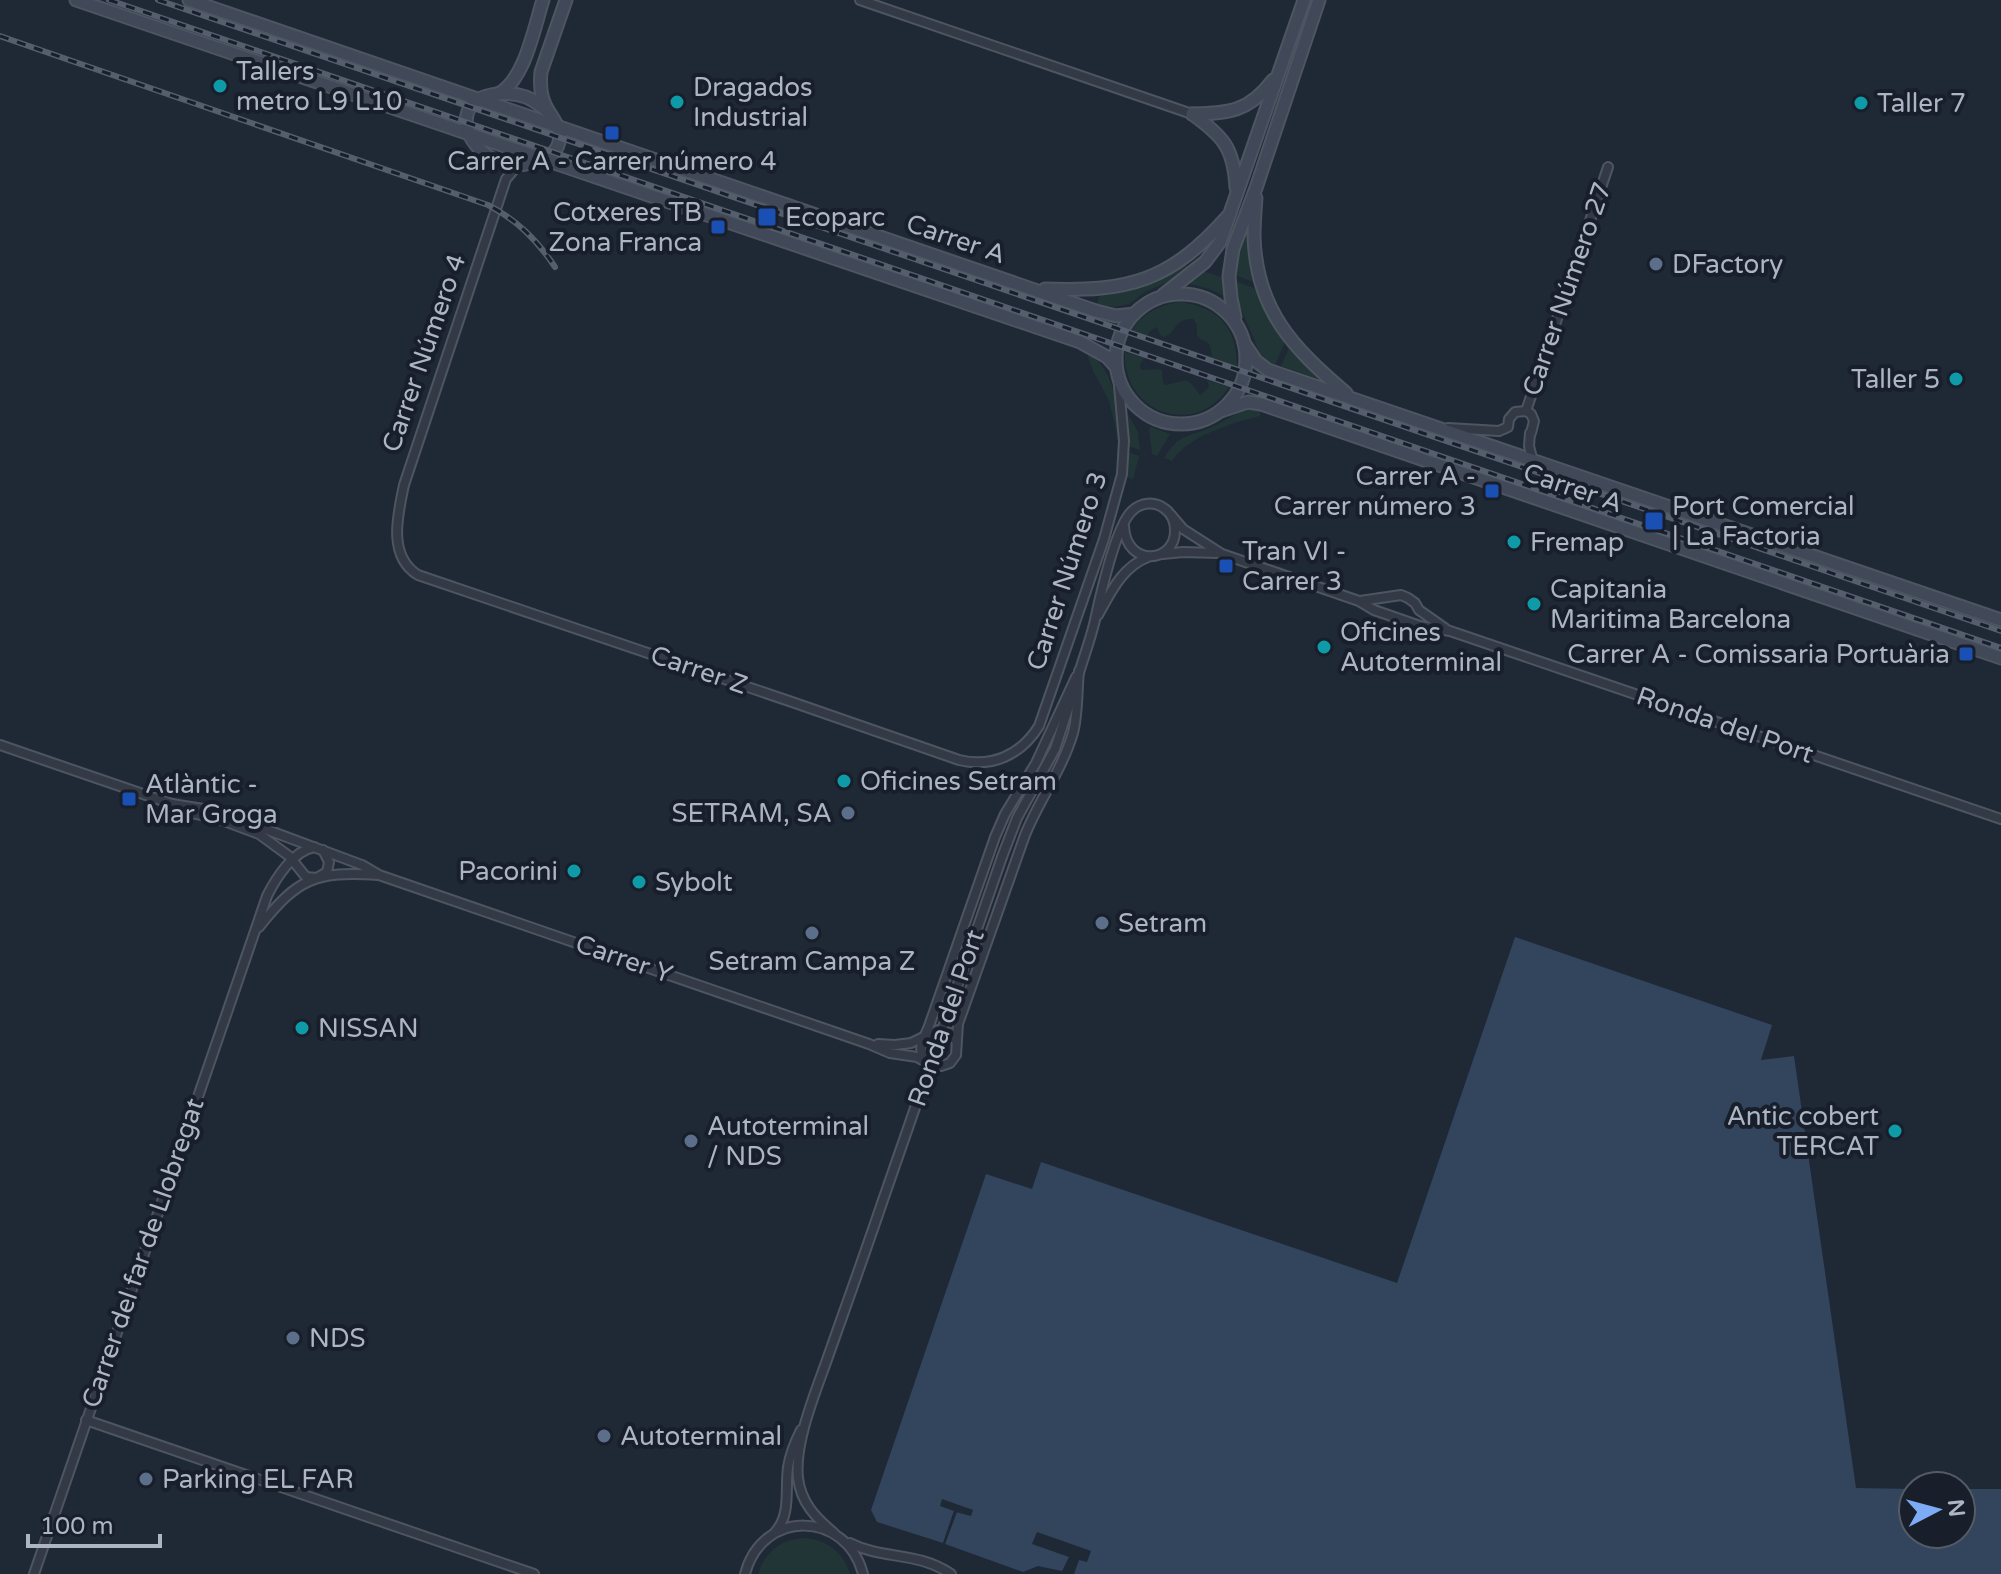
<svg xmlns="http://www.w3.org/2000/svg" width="2001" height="1574" font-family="'Varela Round',sans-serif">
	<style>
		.green { fill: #213436 }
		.water { fill: #33445d }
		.pier { fill: #1f2835 }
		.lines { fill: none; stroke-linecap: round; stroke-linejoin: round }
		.street-casing { stroke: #4d5561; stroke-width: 12 }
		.secondary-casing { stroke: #4d5561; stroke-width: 15 }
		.street { stroke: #333a46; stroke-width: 8 }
		.secondary { stroke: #414959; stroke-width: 11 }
		.rail-casing { stroke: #545e6d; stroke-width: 6 }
		.rail { stroke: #181f2a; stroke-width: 3; stroke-dasharray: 9; stroke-linecap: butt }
		.street-bridge-casing { stroke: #4d5561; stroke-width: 12; stroke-linecap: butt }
		.street-bridge { stroke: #333a46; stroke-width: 8 }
		.culture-dot { fill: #0f9aa8; stroke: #181f2a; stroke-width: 3 }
		.transit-dot { fill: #1a4fb4; stroke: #181f2a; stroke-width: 3 }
		.service-dot { fill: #5c6f8a; stroke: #181f2a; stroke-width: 3 }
		.labels { text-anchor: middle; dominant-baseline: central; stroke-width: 8; stroke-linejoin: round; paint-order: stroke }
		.poi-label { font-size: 26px; fill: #acb5c3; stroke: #181f2a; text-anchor: start }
		.street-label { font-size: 26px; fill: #acb5c3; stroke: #181f2a }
	</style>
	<rect width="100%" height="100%" fill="#1f2835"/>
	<!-- green -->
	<g class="green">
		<path d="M1248,213L1257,283L1234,275L1242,233Z"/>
		<path d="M1183,264L1191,267L1170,281L1145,292L1129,304L1115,307L1097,304L1101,292Z"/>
		<path d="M1203,271L1224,278L1225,296L1209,289L1190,284L1189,283Z"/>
		<path d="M1234,281L1260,290L1286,340L1275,365C1256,356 1258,346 1250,330C1243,313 1236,300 1234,281Z"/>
		<path d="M1180,302C1218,307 1237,327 1237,366L1212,358C1211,349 1211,341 1201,340L1197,335V325L1193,319C1171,320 1179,332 1164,337L1160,335L1157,327L1150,331L1148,336L1132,330C1143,313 1159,305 1180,302Z"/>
		<path d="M1290,346L1326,382L1281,366Z"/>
		<path d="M1125,352L1144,358L1140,365L1141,370L1159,369L1162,370L1163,382L1165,385C1189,381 1184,374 1200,395L1209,387L1207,380L1229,387C1195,439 1122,413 1125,352Z"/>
		<path d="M1088,353C1117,371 1118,412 1121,443L1118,442C1116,429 1113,415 1109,402C1104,388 1087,365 1088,353Z"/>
		<path d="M1125,409L1138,432L1140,450L1128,446Z"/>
		<path d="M1251,409H1260V416C1232,423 1188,436 1172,461L1164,458C1181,430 1191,438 1216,425C1229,418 1238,412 1251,409Z"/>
		<path d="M1151,427L1170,434L1157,456L1152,454L1149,429Z"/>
		<path d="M1128,452L1139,456L1133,480L1126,476Z"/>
		<path d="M802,1538C826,1539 843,1551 850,1574H758C765,1552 780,1540 802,1538Z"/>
	</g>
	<!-- water -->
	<path class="water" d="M1515,937L1772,1025L1761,1060L1794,1056L1856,1488L1913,1489V1534H1961V1489H2001V1574H1074L1079,1560L1087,1562L1091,1551L1037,1532L1032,1544L1069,1557L1062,1571L1038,1566L1023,1572L945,1544L957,1512L973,1510L954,1511L943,1543L877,1522L871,1510L986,1174L1032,1189L1041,1162L1397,1283Z"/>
	<!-- pier -->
	<path class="pier" d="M942,1499L973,1510L971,1516L956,1512L944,1547H942L954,1511L940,1506Z"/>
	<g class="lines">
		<defs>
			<g id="street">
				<path d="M860,0L1192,114"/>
				<path d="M518,165L506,179L404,485C398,514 387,556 418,575L792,702L959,760C992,768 1021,755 1039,726L1104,539L1122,474L1124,441L1118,375"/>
				<path d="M1526,411L1608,167"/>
				<path d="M1526,411L1531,414L1534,421L1531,433"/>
				<path d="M1448,428L1499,431L1508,427L1509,419L1515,412L1526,411"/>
				<path d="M1530,433L1529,446L1532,458"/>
				<path d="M1171,515L1183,529L1222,554L1359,601L1374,610L1420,626L1450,631L1500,648L2001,819"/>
				<path d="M1163,554L1183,552L1218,553"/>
				<path d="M1360,601L1401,595L1408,598L1415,603L1419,610L1446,629"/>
				<path d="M1098,615C1111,592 1122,567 1148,557"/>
				<path d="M1079,673C1084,656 1091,638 1095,620C1100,597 1115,527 1132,511C1141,502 1155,501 1165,509C1172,514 1175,522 1175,531C1175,563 1126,568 1124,526"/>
				<path d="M0,745L172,804L187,812L216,818L259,834L289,856L306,877L317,878L327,872L329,862L323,850"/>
				<path d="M172,804L216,811L230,816L362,865L379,875L869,1044L890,1053L917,1057L931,1065L941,1066L950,1063L956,1055L958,1024L1025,835C1039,800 1062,770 1073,733C1078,714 1077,691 1079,671"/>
				<path d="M1002,857L1017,818L1055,749L1073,694"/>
				<path d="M259,927C298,878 315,871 378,875"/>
				<path d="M878,1044L895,1045L911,1043L938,1030L950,1033L956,1041"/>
				<path d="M926,1061C916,1048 924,1039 929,1026L995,837L1005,814L1036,763L1076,677"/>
				<path d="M86,1420L534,1574"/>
				<path d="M776,1531C791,1514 785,1489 788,1467C790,1454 795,1442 801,1430"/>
				<path d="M834,1533C816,1518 801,1503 798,1478C794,1441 817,1389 829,1354C847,1303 865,1253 882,1203"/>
				<path d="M850,1543C883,1560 917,1551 951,1574"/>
				<path d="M34,1574L267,896C276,878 293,851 314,847"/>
				<path d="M745,1574C762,1509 846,1510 863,1574"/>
			</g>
			<g id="secondary">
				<path d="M76,0L1080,342L1107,357L1116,367"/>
				<path d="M189,0L1096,311L1116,316L1134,314"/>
				<path d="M498,94C525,80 534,28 543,0"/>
				<path d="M547,111C541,106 534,100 526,97C509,91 472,91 467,115C462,137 486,160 506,164C515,166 523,165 531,163C543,159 556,156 559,142C563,126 549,116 544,102C540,92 540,82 541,72L566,0"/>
				<path d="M1192,114C1229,113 1249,112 1273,80"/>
				<path d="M1192,114C1223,136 1234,148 1236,188"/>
				<path d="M1256,198C1255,211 1254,224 1254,236C1256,310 1293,348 1346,393"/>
				<path d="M1045,289C1130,292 1170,281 1228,216"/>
				<circle cx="1181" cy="359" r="65"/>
				<path d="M1163,295L1205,262L1220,242L1304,0"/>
				<path d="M1235,317L1231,298L1229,276L1233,249L1256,188L1319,0"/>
				<path d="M1244,343L1256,361L1268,370L2001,620"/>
				<path d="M1221,411L1248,402L1261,404L2001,658"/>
			</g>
		</defs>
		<!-- street casing -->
		<use href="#street" class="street-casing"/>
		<!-- secondary casing -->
		<use href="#secondary" class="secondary-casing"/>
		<!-- street -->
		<use href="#street" class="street"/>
		<!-- secondary -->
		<use href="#secondary" class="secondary"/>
		<defs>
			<g id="rail">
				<path d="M109,0L2001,648"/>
				<path d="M158,0L2001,631"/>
				<path d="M0,36L488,205C517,220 537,240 555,267"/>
			</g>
		</defs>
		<!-- rail casing -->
		<use href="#rail" class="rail-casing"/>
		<!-- rail -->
		<use href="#rail" class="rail"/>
		<defs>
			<path id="street-bridge" d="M882,1203L1002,857"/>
		</defs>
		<!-- street-bridge casing -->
		<use href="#street-bridge" class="street-bridge-casing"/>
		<!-- street-bridge -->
		<use href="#street-bridge" class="street-bridge"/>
	</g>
	<!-- markers -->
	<g class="culture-dot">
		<circle cx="220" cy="86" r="8"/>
		<circle cx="677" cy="102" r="8"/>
		<circle cx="1861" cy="103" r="8"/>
		<circle cx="1956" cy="379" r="8"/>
		<circle cx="1514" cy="542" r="8"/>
		<circle cx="1534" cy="604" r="8"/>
		<circle cx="1324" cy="647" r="8"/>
		<circle cx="844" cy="781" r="8"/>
		<circle cx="574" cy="871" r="8"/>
		<circle cx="639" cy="882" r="8"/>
		<circle cx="302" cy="1028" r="8"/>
		<circle cx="1895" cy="1131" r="8"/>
	</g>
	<g class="transit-dot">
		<rect x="604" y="125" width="16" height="16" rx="4"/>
		<rect x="757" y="207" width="20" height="20" rx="4"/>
		<rect x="710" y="219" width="16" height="16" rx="4"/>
		<rect x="1484" y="483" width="16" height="16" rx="4"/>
		<rect x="1644" y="511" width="20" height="20" rx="4"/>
		<rect x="1218" y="558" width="16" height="16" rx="4"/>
		<rect x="1958" y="646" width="16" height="16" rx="4"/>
		<rect x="121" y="791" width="16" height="16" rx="4"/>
	</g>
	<g class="service-dot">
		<circle cx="1656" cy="264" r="8"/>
		<circle cx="848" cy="813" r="8"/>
		<circle cx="1102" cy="923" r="8"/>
		<circle cx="812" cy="933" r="8"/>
		<circle cx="691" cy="1141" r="8"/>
		<circle cx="293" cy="1338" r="8"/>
		<circle cx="604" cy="1436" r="8"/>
		<circle cx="146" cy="1479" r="8"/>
	</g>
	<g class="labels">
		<!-- poi labels -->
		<g class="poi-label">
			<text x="236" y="71">Tallers<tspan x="236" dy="30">metro L9 L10</tspan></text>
			<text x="693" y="87">Dragados<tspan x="693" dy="30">Industrial</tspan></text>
			<text x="1877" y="103">Taller 7</text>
			<text x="612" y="161" text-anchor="middle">Carrer A - Carrer número 4</text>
			<text x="702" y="212" text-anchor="end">Cotxeres TB<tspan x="702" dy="30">Zona Franca</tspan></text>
			<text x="785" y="217">Ecoparc</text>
			<text x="1672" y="264">DFactory</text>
			<text x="1940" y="379" text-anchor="end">Taller 5</text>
			<text x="1476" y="476" text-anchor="end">Carrer A -<tspan x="1476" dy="30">Carrer número 3</tspan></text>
			<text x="1672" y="506">Port Comercial<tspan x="1672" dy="30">| La Factoria</tspan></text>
			<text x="1530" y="542">Fremap</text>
			<text x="1242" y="551">Tran VI -<tspan x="1242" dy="30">Carrer 3</tspan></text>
			<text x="1550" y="589">Capitania<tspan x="1550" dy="30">Maritima Barcelona</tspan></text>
			<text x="1340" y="632">Oficines<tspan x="1340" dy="30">Autoterminal</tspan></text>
			<text x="1950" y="654" text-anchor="end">Carrer A - Comissaria Portuària</text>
			<text x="860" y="781">Oficines Setram</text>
			<text x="145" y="784">Atlàntic -<tspan x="145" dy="30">Mar Groga</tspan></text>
			<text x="832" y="813" text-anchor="end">SETRAM, SA</text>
			<text x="558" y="871" text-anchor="end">Pacorini</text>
			<text x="655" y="882">Sybolt</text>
			<text x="1118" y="923">Setram</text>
			<text x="812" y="961" text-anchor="middle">Setram Campa Z</text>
			<text x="318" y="1028">NISSAN</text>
			<text x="1879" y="1116" text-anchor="end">Antic cobert<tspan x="1879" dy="30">TERCAT</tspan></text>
			<text x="707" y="1126">Autoterminal<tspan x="707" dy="30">/ NDS</tspan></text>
			<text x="309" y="1338">NDS</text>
			<text x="620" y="1436">Autoterminal</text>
			<text x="162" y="1479">Parking EL FAR</text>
		</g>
		<!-- street labels -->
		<g class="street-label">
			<text transform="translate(956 239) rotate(19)">Carrer A</text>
			<text transform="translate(1567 289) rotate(-71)">Carrer Número 27</text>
			<text transform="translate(424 353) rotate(-71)">Carrer Número 4</text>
			<text transform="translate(1573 488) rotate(19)">Carrer A</text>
			<text transform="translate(1067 571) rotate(-72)">Carrer Número 3</text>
			<text transform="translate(699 670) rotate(19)">Carrer Z</text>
			<text transform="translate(1725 725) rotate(19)">Ronda del Port</text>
			<text transform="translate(624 959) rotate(19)">Carrer Y</text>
			<text transform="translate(946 1018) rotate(-71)">Ronda del Port</text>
			<text transform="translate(143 1253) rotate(-71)">Carrer del far de Llobregat</text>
		</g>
	</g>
	<!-- north arrow -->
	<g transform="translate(1937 1510) rotate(84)"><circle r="38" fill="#181f2a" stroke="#535b67" stroke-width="2"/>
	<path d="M0-6L14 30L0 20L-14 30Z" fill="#7eabf6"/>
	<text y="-12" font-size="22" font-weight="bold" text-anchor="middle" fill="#acb5c3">N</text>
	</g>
	<!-- scale -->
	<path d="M28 1534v12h132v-12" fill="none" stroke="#acb5c3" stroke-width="4"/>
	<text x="40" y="1534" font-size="24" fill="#acb5c3" stroke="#181f2a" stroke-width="6" paint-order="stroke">100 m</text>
</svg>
